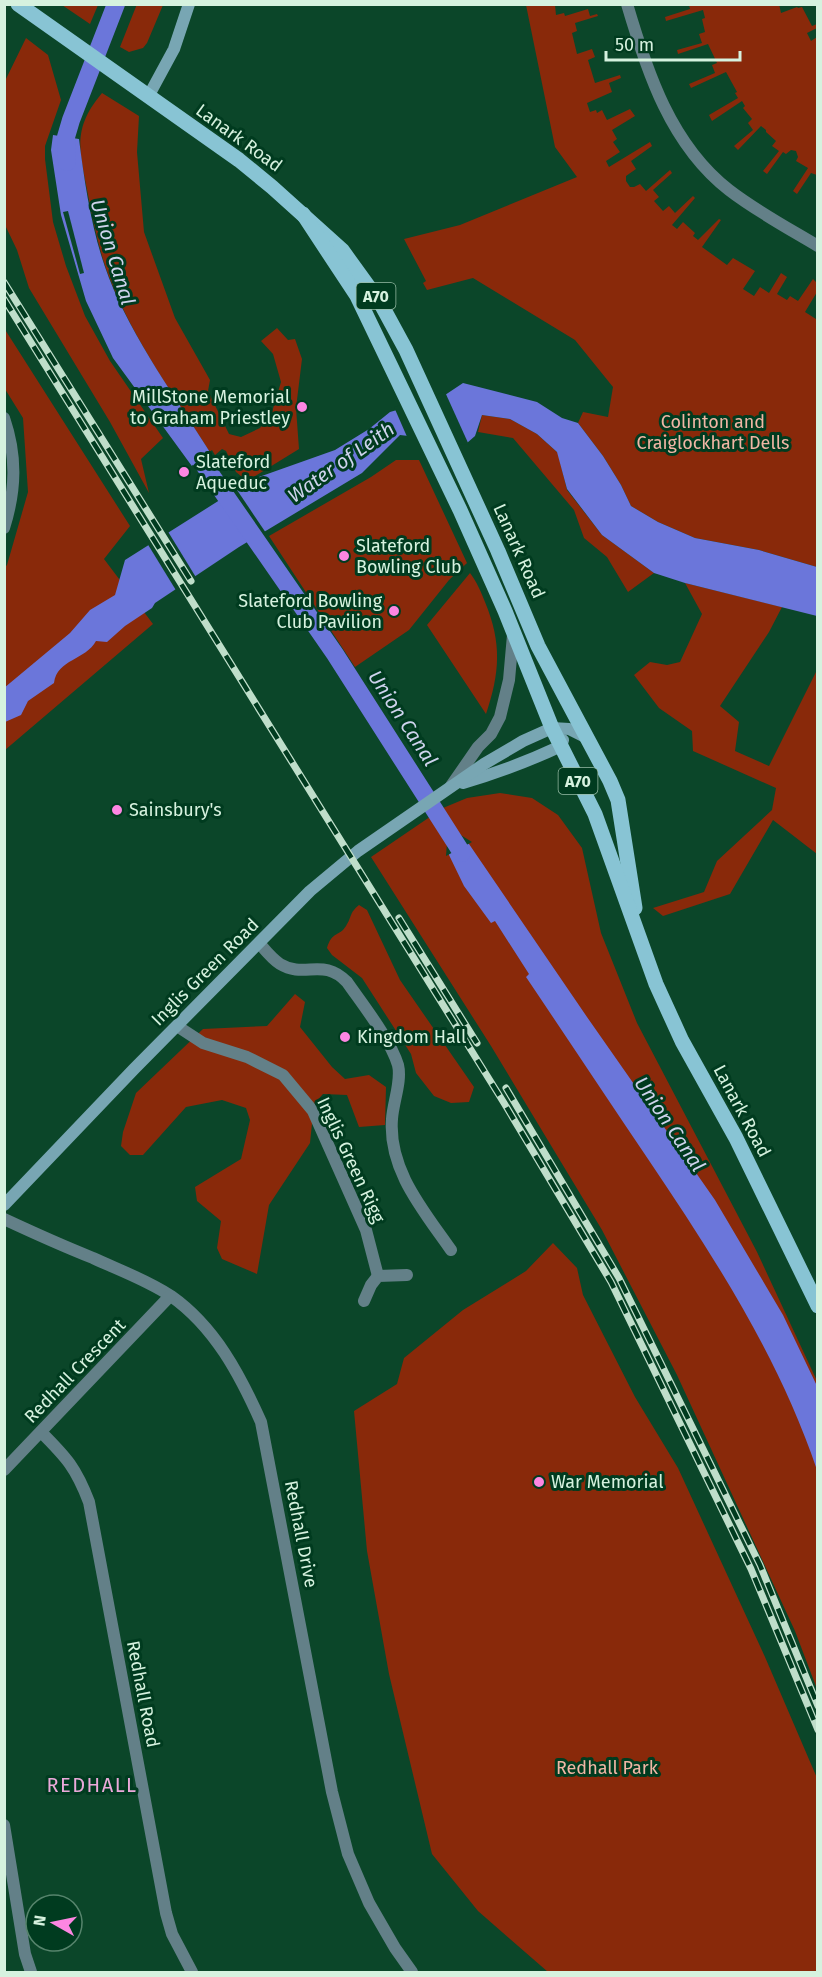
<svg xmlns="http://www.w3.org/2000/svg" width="822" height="1977" font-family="'Fira Sans',sans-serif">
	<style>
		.green { fill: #89290a }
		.water { fill: #6b76da }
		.pier { fill: #0b4629 }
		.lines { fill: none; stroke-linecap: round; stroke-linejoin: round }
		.canal { stroke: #6b76da; stroke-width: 18 }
		.street { stroke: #638088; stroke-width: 12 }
		.secondary { stroke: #78a6b3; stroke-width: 12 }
		.primary { stroke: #88c4d4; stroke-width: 15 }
		.rail-casing { stroke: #bfdeca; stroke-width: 7 }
		.rail { stroke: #003b1f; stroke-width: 4.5; stroke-dasharray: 14; stroke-linecap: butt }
		.poi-dot { fill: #fd86e2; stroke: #003b1f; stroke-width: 2 }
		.labels { text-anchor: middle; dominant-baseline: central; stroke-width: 6; stroke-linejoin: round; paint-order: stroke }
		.shield { fill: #003b1f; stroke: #96bba5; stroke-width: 1.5 }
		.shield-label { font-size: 16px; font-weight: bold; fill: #d6f2df }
		.street-label { font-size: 18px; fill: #d6f2df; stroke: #003b1f }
		.poi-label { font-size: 18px; fill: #d6f2df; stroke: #003b1f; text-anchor: start }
		.park-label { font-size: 18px; fill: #f0b6a5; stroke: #003b1f }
		.water-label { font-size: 20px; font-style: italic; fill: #ced3ed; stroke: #003b1f }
		.neighbourhood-label { font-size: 20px; letter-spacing: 1.5px; fill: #eba9da; stroke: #003b1f }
	</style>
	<rect width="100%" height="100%" fill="#0b4629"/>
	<!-- green -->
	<g class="green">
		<path d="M137,4L163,5L147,43L143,48L129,52L120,47Z"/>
		<path d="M779,4L781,13L797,7L798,8L802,7L812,26L817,24V28L807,33L811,41L817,37V175L811,173L797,194L793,191L808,168L796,161L798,157L796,151L791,150L786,154L783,152L767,174L763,171L779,151L772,146L776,141L766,132V130L761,126L738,150L734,146L753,130L748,123L752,119L743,108L745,106L742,101L712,121L709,115L738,98L735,93L737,92L726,72L691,88L689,84L715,73L712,65L717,63L708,44L678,54L677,50L702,43L699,34L705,32L702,19L705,18L703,10L666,21L665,17L690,9L689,5Z"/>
		<path d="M62,5H98L90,24Z"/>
		<path d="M526,5H555L556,15L564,13L565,16L588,9L590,16L597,14L598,16L575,23L577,31L572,33L577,54L592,49L595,57L588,60L595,83L620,75L621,78L609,83L612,92L587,103L590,112L596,110L597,113L602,110L607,120L630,109L635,116L612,130L617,139L613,142L620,152L606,161L609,167L650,142L652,146L631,161L636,169L626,176V181L630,187H634L640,184L646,191L670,170L672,173L653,190L659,197L654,201L663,211L669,206L675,213L693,196L695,198L672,225L677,229L683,222L695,233L693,236L698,240L719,219L721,220L702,247L727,265L733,258L755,271L743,289L754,296L760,287L769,293L781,273L787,277L777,294L787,300L790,296L798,301L813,279L816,282L817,280V292L805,312L816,319L818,316L817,567L759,550L695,538L658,522L631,506L621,485L603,456L578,423L583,412L608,417L613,387L575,340L473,278L427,290L423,283L426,281L404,239L460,225L577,177L555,147Z"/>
		<path d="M26,38L48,55L61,100L45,146V159L53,222L66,266L85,316L110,361L163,438L141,459L149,493L110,422L29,288L17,250L5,225V81Z"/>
		<path d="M102,93L139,116L137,152L144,232L175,318L210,380L208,391L229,434L241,437L260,428L272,412L281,382L273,354L261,341L277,328L288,340L295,339L302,359L296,408L299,449L247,481L236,472L226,451L222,449L213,457C177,400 134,341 110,279C99,252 94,224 88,195C80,151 71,130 102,93Z"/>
		<path d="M4,328L130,526L104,559L153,624L5,750V567L7,565L28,492L23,418L5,389Z"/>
		<path d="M482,415L510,419L537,434L558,453L567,490L602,535L654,573L628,592L607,557L584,538L574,510L513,438L478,432Z"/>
		<path d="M396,460H419L467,563L449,580L409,630L355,667L269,536L371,477Z"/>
		<path d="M470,573C477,582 481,592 485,602C502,643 500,673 486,714L427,625Z"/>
		<path d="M685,583L782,607L769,632L720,706L739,722L735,751L769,766L817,670V854L773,820L730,894L663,916L653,908L704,892L717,861L772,810L776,788L693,751L692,731L659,708L634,675L650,662L667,665L680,662L702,614Z"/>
		<path d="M500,793L532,798L558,815L582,848L601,933L637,1023L757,1252L817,1381V1689L795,1631L677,1375L602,1230L491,1046L371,857L443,808L467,798Z"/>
		<path d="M359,905L367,910L400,980L474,1087L469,1102L451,1103L434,1096L416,1073L411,1054L362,978L332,955L327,948C332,931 339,937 346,926C352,917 349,913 359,905Z"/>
		<path d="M295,994L305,1002L300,1027L332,1067L345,1079L369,1075L386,1087L385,1125L359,1127L347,1095L323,1094L314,1104L310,1143L269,1205L257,1274L222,1259L217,1248L221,1221L197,1201L195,1187L241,1159L250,1120L246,1108L222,1100L186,1107L143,1155H130L121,1146L123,1132L136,1093L203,1029L267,1026Z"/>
		<path d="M553,1243L577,1268L583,1295L635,1397L678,1468L765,1657L817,1778V1972H548L478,1911L432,1854L389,1674L367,1551L354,1411L397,1384L404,1358L463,1310L526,1271Z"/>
	</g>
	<!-- water -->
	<g class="water">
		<path d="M53,135L79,139C85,186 92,234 109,278C132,338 179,402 213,457L194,469L113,358L86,301L61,215L51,150Z"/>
		<path d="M463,383L537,402L562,418L578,423L603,456L621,485L631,506L658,522L695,538L759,550L817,567V616L685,583L654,573L602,535L567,489L557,452L537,434L510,419L482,415L475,436L467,443L400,435L362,473L239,547L155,603L152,608L125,626L107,642L96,641C86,660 57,659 54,683L28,701L21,715L5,722L4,688L70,633L90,610L115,595L125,560L253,479L335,450L369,429L390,412L442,397Z"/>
		<path d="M449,832L469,844L587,1017L715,1200L783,1315L817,1386V1470C779,1357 714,1257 648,1159C607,1098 567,1038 526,977L529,974L495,921L491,923L464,886L449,855Z"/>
	</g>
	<!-- pier -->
	<g class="pier">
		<path d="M68,211L84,273L80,274L63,212Z"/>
		<path d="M445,392L469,445L408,439L394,407Z"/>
		<path d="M212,450L216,457L217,478L214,480L200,477L189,468Z"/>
		<path d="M235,487L266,533L249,544L218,497Z"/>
		<path d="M167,530L197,579L177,592L147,543Z"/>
		<path d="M448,829H451L472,842L446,856Z"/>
	</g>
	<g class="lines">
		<!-- canal -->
		<g class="canal">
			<path d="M67,162L66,137L71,120L116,4"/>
			<path d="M200,459L335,654L462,853"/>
		</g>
		<!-- street -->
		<g class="street">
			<path d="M627,4C647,72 671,145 729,190C756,211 788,228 818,246"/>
			<path d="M4,418C17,456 16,490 4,528"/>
			<path d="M451,786L478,747L491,734L500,717L509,680L513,635"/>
			<path d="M259,943C265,950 272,959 280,964C305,979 323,957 347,982C363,1005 390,1039 398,1065C402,1081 393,1102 392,1119C388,1170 424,1211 451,1250"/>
			<path d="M177,1026L203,1043L247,1057L283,1075L313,1111L366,1230L378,1276"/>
			<path d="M4,1219C34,1233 63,1246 93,1258C119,1270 147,1280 171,1296C215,1327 240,1375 261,1422L332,1792L348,1854L369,1903L395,1948L412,1972"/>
			<path d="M364,1301L371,1285L378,1276L407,1275"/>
			<path d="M41,1432C67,1458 76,1468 89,1502L166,1913L172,1934L192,1972"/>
			<path d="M4,1470L170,1296"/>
			<path d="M4,1825L25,1954L31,1972"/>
		</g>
		<!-- secondary -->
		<g class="secondary">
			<path d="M148,97L174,49L189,4"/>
			<path d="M463,783C497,773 529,761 561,746L563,740"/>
			<path d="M4,1205L134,1069L310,891L358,851L484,764L523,741L552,728L569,729L587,738"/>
		</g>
		<!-- primary -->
		<g class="primary">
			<path d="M18,4L239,160L272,187L342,250L381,304L406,350L498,551L538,646L610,781L618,800L635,908"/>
			<path d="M303,214L357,296L460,510L505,611L552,728L595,814L656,984L682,1041L736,1138L818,1306"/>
		</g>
		<defs>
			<g id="rail">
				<path d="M4,282L191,581"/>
				<path d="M4,299L504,1103L611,1282L751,1569L818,1730"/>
				<path d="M399,918L477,1043"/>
				<path d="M506,1088L619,1278L760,1565L818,1706"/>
			</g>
		</defs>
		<!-- rail casing -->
		<use href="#rail" class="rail-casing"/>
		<!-- rail -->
		<use href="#rail" class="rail"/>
	</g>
	<!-- markers -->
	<g class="poi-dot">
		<circle cx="302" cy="407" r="6"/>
		<circle cx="184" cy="472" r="6"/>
		<circle cx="344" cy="556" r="6"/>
		<circle cx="394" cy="611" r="6"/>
		<circle cx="117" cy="810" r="6"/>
		<circle cx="345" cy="1037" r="6"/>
		<circle cx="539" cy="1482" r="6"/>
	</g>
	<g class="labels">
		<!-- shield labels -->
		<g class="shield">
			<rect x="356.5" y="283" width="39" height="26" rx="4.5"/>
			<rect x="558.5" y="768" width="39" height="26" rx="4.5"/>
		</g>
		<g class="shield-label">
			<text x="376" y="296">A70</text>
			<text x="578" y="781">A70</text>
		</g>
		<!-- street labels -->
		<g class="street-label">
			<text transform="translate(239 138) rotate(36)">Lanark Road</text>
			<text transform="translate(519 551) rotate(66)">Lanark Road</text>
			<text transform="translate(205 972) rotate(-45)">Inglis Green Road</text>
			<text transform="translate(742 1111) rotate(62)">Lanark Road</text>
			<text transform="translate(351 1160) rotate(65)">Inglis Green Rigg</text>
			<text transform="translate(75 1371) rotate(-46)">Redhall Crescent</text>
			<text transform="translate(301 1534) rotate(79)">Redhall Drive</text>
			<text transform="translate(143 1694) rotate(79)">Redhall Road</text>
		</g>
		<!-- poi labels -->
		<g class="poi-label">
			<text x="290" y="397" text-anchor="end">MillStone Memorial<tspan x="290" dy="21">to Graham Priestley</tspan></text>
			<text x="196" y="462">Slateford<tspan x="196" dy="21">Aqueduc</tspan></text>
			<text x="356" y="546">Slateford<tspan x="356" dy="21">Bowling Club</tspan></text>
			<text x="382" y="601" text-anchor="end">Slateford Bowling<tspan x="382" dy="21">Club Pavilion</tspan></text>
			<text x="129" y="810">Sainsbury's</text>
			<text x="357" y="1037">Kingdom Hall</text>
			<text x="551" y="1482">War Memorial</text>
		</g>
		<!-- park labels -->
		<g class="park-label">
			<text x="713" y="422">Colinton and<tspan x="713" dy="21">Craiglockhart Dells</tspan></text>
			<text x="607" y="1768">Redhall Park</text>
		</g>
		<!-- water labels -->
		<g class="water-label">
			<text transform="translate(113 252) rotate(73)">Union Canal</text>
			<text transform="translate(341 462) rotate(-35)">Water of Leith</text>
			<text transform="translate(403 718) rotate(57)">Union Canal</text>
			<text transform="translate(670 1124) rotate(56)">Union Canal</text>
		</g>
		<!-- neighbourhood labels -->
		<g class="neighbourhood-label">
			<text x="92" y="1785">REDHALL</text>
		</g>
	</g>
	<!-- border -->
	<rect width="822" height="1977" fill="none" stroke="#d6f2df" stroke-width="12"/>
	<!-- north arrow -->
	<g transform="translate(54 1923) rotate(279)"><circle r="28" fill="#003b1f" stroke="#56846c" stroke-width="1.5"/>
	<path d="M0-4.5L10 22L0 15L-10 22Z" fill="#fd86e2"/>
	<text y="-9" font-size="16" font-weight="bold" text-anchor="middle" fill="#d6f2df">N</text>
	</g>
	<!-- scale -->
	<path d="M606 51v9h134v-9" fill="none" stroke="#d6f2df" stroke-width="3"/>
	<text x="615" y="51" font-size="18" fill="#d6f2df" stroke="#003b1f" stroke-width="4.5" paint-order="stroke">50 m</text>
</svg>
